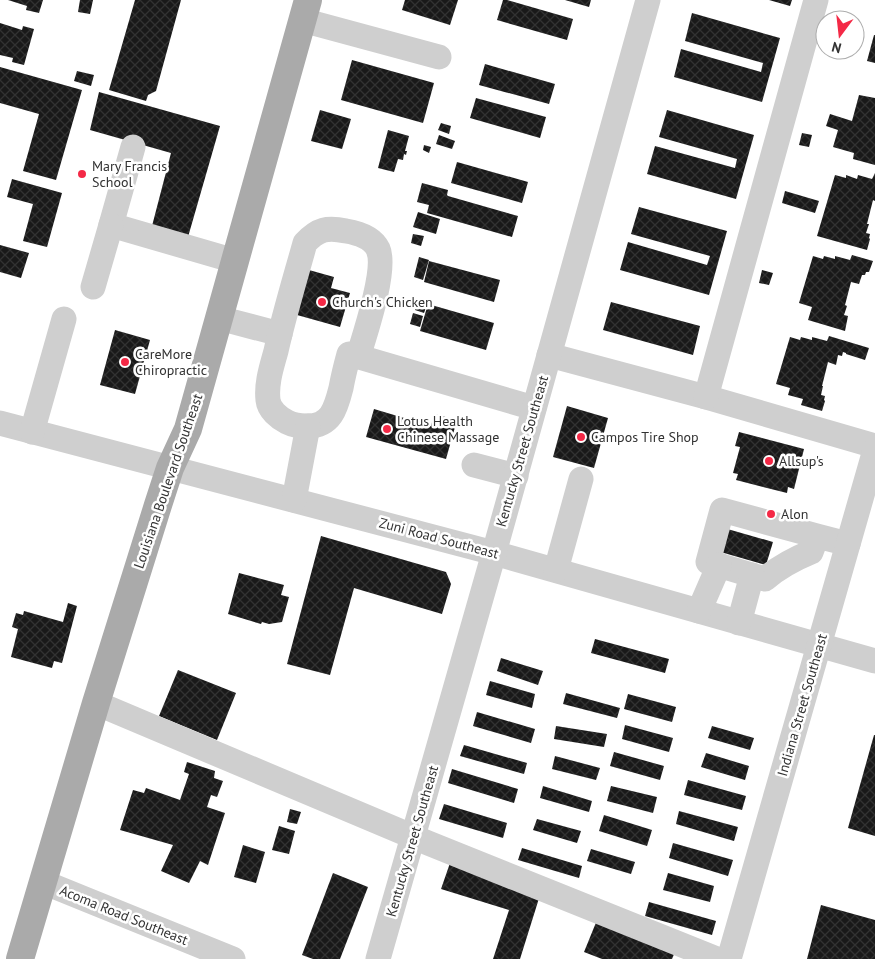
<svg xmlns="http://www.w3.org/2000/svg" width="875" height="959" font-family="'PT Sans',sans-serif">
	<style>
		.building { fill: url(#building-cross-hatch) }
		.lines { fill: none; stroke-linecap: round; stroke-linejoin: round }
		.minor { stroke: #cfcfcf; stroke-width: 25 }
		.major { stroke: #aaa; stroke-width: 28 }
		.poi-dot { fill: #f42946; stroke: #fff; stroke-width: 2 }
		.labels { text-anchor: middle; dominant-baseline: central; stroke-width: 5; stroke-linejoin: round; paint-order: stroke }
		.poi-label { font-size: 14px; fill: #323232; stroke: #fff; text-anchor: start }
		.street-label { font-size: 14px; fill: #323232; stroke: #fff }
	</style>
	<defs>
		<pattern id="building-cross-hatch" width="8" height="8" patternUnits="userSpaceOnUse" patternTransform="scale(1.25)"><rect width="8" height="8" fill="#191919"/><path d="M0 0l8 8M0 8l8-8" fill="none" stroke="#323232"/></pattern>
	</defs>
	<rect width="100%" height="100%" fill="#fff"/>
	<!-- building -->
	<g class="building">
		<path d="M8,0H43L39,13L26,10L27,6Z"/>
		<path d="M80,0H93L90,14L78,12Z"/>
		<path d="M135,0H181L156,91L148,95L146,101L109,90Z"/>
		<path d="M405,0H458L450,25L402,10Z"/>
		<path d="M503,0H507L573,19L567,40L497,20Z"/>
		<path d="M565,0H591L589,7Z"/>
		<path d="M769,0H792L790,6Z"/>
		<path d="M692,13L780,38L762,102L674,77L681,49L761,72L763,63L685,41Z"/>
		<path d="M837,13L843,15L842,20H835Z"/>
		<path d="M0,23L22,30L23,26L34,29L24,65L12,62L13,58L0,55Z"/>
		<path d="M874,35H875V63L867,61Z"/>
		<path d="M352,60L434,83L423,123L341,100Z"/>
		<path d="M485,64L555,84L549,104L479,85Z"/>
		<path d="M0,67L82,90L56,180L23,171L39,114L0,103Z"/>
		<path d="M77,71L94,75L91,86L74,81Z"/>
		<path d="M99,92L220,126L188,237L152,226L171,153L90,130Z"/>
		<path d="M859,95L875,98V165L853,159L854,153L833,147L838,130L826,126L830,114L852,121Z"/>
		<path d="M476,98L546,117L540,138L470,118Z"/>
		<path d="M320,110L351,119L342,149L311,141Z"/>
		<path d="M667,110L754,135L736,199L647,174L655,146L735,168L737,159L659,137Z"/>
		<path d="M441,123L451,126L449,134L438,130Z"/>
		<path d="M388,130L409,136L405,151H407L406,155L404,154L403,160L398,159L394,172L378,168Z"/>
		<path d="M802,133L812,135L809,147L799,145Z"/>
		<path d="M439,135L455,141L452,149L436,144Z"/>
		<path d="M424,145L431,147L429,153L423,150Z"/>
		<path d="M457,162L528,182L522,203L451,183Z"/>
		<path d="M875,173V201L873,200L867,224H869L866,233L870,234L869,238L870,239L867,250L817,236L835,175L846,178V175L857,179L858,175L872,179Z"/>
		<path d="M12,179L62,193L47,247L23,241L33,204L7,197Z"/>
		<path d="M422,183L448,190L447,195L448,196L518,216L512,237L427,213L429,205L417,202Z"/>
		<path d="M785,191L819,201L815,213L782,203Z"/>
		<path d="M639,207L727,231L709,295L620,270L628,242L707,265L710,256L631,234Z"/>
		<path d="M418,212L440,219L436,234L413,227Z"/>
		<path d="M413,234L424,236L421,246L411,243Z"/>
		<path d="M0,245L29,253L21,278L0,272Z"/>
		<path d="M852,255L873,261L869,272H866L865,275H862L859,284L851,282L845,305L847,306L844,315L848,316L845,331L808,320L812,307L799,303L813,256L823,259L824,256L835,259V256L850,260Z"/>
		<path d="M419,257L429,260L423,280L414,277Z"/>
		<path d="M429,261L500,280L494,302L424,282Z"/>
		<path d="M309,270L334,277L331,288L350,293L340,327L297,315Z"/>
		<path d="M762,270L773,273L769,285L759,283Z"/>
		<path d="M418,299L428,302L424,313L415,310Z"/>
		<path d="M611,302L700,326L693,355L603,330Z"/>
		<path d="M428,304L494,323L486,350L420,331Z"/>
		<path d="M413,313L423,316L420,327L410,324Z"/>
		<path d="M115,330L150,340L135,394L100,385Z"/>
		<path d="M829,336L869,348L865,360L846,354V353L843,352L842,356L838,355L836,365L828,362L822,386H823L821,395L825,396L824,400L825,401L822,411L801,405L803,399L788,395L790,388L776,384L790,337L800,340L801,337L812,340V337L827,341Z"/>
		<path d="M567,406L608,418L594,468L553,457Z"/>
		<path d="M374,409L431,426L434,414L457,420L446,459L366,437Z"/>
		<path d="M739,432L804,449L794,489L788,487L787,493L736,480L738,474L733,473L740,447L735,446Z"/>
		<path d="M724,528L773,542L766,565L717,551Z"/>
		<path d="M321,536L446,572L451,584L442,614L354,588L330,675L287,664Z"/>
		<path d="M239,573L284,585L281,595L289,597L282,622L269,624L262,622L261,624L228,614Z"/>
		<path d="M68,603L77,606L62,663L54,661L52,668L11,657L18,629L12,627L16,613L23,615L24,611L63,622Z"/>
		<path d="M595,639L669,659L665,673L591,653Z"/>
		<path d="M501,658L543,671L538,685L497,671Z"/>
		<path d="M178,670L236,693L217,740L159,716Z"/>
		<path d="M490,681L535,694L532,708L486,695Z"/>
		<path d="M566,693L620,708L617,718L563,704Z"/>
		<path d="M628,694L676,707L672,722L624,709Z"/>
		<path d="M477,712L535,729L531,743L473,726Z"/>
		<path d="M625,725L673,738L669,752L622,739Z"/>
		<path d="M556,726L607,734L604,747L554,739Z"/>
		<path d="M712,726L754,738L750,750L708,738Z"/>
		<path d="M874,735H875V836L848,828Z"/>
		<path d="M464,745L527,763L524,774L460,756Z"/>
		<path d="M614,752L664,766L660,780L610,766Z"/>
		<path d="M706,753L749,766L745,780L701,767Z"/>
		<path d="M555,756L600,768L596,780L552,769Z"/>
		<path d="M187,762L215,771L214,778L223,781L217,797L211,795L207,807L225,813L208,865L200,861L189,883L161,871L173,845L120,830L133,790L144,793L146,788L180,800L189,774L184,772Z"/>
		<path d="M452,769L518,789L514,803L448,783Z"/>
		<path d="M688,780L746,796L742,810L684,795Z"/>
		<path d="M543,786L592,801L589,812L540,798Z"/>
		<path d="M611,786L657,797L653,813L607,801Z"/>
		<path d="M444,804L507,823L503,838L439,819Z"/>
		<path d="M290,809L301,812L297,824L287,822Z"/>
		<path d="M679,811L738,827L734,841L676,824Z"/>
		<path d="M604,815L652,830L647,846L599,831Z"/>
		<path d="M537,819L581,831L577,843L533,830Z"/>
		<path d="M279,826L295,831L289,854L272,850Z"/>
		<path d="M673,843L733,860L728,876L669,858Z"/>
		<path d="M243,845L265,852L256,883L234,877Z"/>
		<path d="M522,848L582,866L579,878L518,860Z"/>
		<path d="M591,849L635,862L631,874L587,861Z"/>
		<path d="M450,863L541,892L520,959H493L509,910L441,889Z"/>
		<path d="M333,873L368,887L340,959H313L302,955Z"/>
		<path d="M668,873L714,886L710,902L663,890Z"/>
		<path d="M649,902L716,921L712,935L645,916Z"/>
		<path d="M821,905L875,920V959H807Z"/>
		<path d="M597,920L675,952L672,959H602L584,952Z"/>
	</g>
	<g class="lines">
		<!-- minor -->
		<g class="minor">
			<path d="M302,20L439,57"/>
			<path d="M133,147L111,225L235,261"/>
			<path d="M93,287L111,225"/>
			<path d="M219,318L280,334"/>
			<path d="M549,355L706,397L875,446"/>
			<path d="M358,357C365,334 387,269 378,249C372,237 358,233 346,231C327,227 318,229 305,243C295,279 284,315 276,351C272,366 266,383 268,400C269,410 279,418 287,422C293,425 300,426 306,426C331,427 336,408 341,388C343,377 346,365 349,354L534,408"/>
			<path d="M706,397L816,0"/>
			<path d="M0,423L494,553L875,661"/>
			<path d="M32,432L64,319"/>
			<path d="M474,465L516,476"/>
			<path d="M294,500L308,426"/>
			<path d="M817,536L811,552C794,559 779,567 765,579L708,562L722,510L817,536L848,544"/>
			<path d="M556,570L581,479"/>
			<path d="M699,611L719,565"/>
			<path d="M739,623L752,575"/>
			<path d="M96,703L428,843L717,959"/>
			<path d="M43,882L233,959"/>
			<path d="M378,959L494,553L648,0"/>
			<path d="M729,959L875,450"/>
		</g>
		<!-- major -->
		<path class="major" d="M20,959L96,703L158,505L170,468L188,429L308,0"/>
	</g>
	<!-- markers -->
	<g class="poi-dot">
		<circle cx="82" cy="174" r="5"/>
		<circle cx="322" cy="302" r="5"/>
		<circle cx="125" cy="362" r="5"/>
		<circle cx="387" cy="429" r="5"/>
		<circle cx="581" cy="437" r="5"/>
		<circle cx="769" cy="461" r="5"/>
		<circle cx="771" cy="514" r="5"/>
	</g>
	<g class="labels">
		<!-- poi labels -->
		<g class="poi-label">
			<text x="92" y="166">Mary Francis<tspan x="92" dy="16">School</tspan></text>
			<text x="332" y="302">Church's Chicken</text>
			<text x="135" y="354">CareMore<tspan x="135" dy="16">Chiropractic</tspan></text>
			<text x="397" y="421">Lotus Health<tspan x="397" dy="16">Chinese Massage</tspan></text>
			<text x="591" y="437">Campos Tire Shop</text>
			<text x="779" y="461">Allsup's</text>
			<text x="781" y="514">Alon</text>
		</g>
		<!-- street labels -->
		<g class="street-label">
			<text transform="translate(522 451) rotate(-74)">Kentucky Street Southeast</text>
			<text transform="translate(168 481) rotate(-71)">Louisiana Boulevard Southeast</text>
			<text transform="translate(439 538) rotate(15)">Zuni Road Southeast</text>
			<text transform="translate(802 705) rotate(-74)">Indiana Street Southeast</text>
			<text transform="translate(412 841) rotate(-74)">Kentucky Street Southeast</text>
			<text transform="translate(124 915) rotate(22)">Acoma Road Southeast</text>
		</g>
	</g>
	<!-- north arrow -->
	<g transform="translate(840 35) rotate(195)"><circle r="24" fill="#ffffff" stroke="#adadad"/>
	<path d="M0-4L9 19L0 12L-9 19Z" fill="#f42946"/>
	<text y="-8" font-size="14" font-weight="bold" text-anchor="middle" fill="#323232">N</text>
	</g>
</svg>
